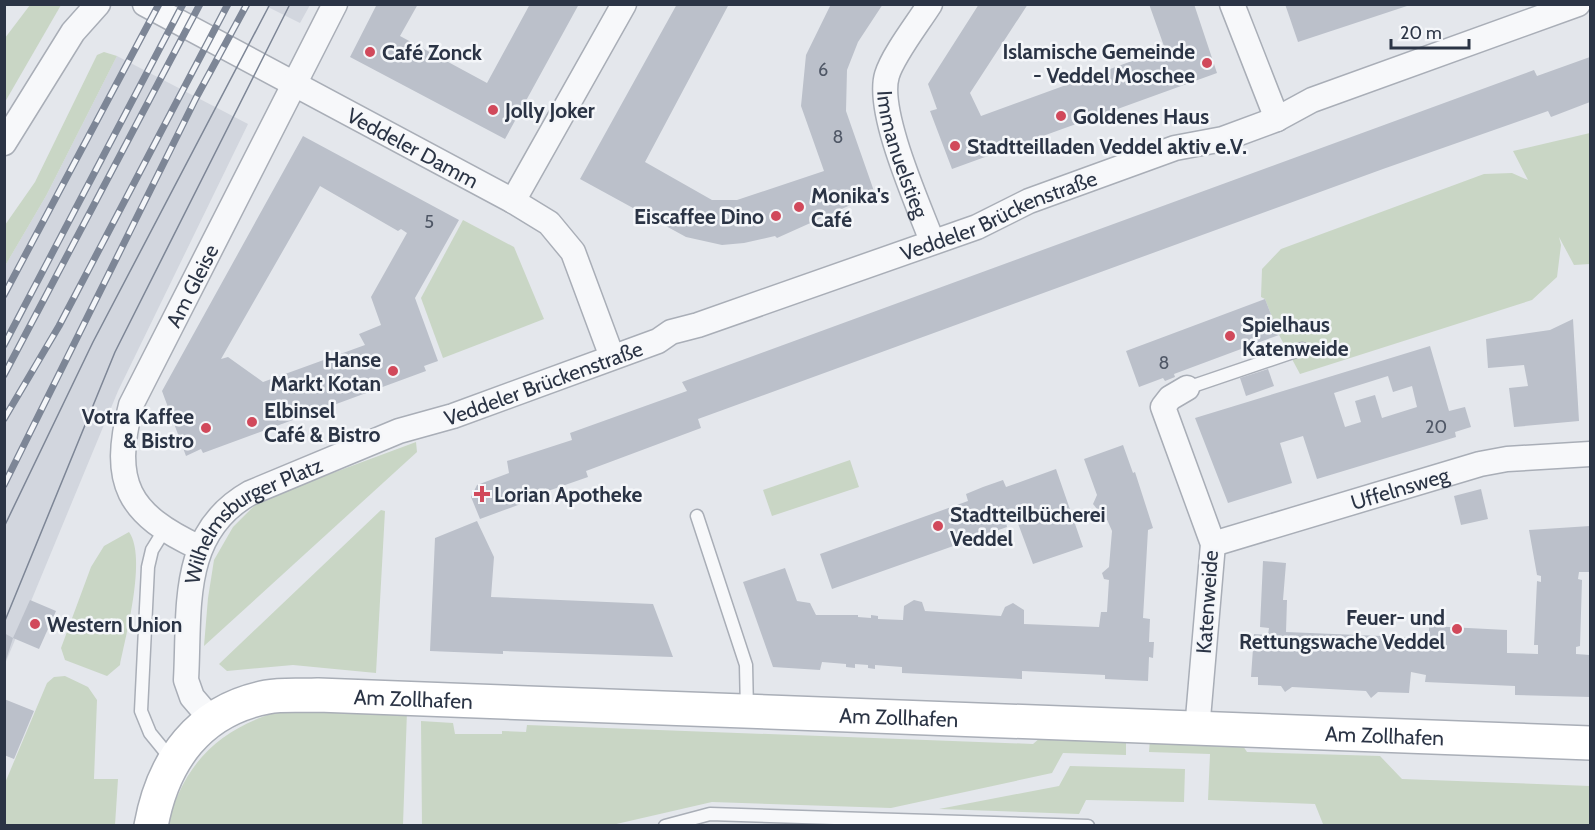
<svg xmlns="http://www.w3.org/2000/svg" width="1595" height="830" font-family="Cabin,sans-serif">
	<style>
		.built { fill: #d2d6de }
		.green { fill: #c9d6c5 }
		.building { fill: #bbc0ca; fill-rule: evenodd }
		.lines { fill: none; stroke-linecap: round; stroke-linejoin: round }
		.lane-casing { stroke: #a9aeb7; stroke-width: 15 }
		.street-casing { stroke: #a9aeb7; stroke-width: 27 }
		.secondary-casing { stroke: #a9aeb7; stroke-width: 36 }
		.lane { stroke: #f7f8fa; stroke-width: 12 }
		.street { stroke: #f7f8fa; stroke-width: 24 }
		.secondary { stroke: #fff; stroke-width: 33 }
		.tram { stroke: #7d8696; stroke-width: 1.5 }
		.rail-casing { stroke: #7d8696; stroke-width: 7 }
		.rail { stroke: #f4f6f9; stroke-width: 4.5; stroke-dasharray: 14; stroke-linecap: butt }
		.poi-dot { fill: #d1495b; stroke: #f4f6f9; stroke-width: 2 }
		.labels { text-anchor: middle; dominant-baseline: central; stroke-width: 5; stroke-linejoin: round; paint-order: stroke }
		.number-label { font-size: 18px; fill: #4f5766 }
		.poi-label { font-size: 21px; font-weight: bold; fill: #2b3445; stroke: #f4f6f9; text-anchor: start }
		.street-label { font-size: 21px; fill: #2b3445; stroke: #f4f6f9 }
	</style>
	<rect width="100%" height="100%" fill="#e4e7ec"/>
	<!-- built -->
	<g class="built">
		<path d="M264,5H310L300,23Z"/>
		<path d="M117,56L248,124L118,391L5,664V266L46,196Z"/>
	</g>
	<!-- green -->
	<g class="green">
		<path d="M30,5H61L5,102V38Z"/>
		<path d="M104,52L117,56L46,196L5,266V225L35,182L97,55Z"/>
		<path d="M1590,133V264L1574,265L1559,237L1561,245L1557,277L1532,300L1300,374L1279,335L1265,299L1261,297L1262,269L1281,249L1484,174L1512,173L1528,180L1513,151Z"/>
		<path d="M463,220L514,247L544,319L443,358L421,298Z"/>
		<path d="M416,442L417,452L204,646L208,598L214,560L233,527L260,500Z"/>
		<path d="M850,460L859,487L772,516L763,490Z"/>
		<path d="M381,510L385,511L376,673L293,665L227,671L219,664Z"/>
		<path d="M129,532C147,557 126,635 120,665L107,676L65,660L61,648L91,567L104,546Z"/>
		<path d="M65,676L88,687L97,700L94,779H118L115,825H5V783L47,683L54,677Z"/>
		<path d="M279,711H407L403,825L166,826C168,815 173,805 178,795C198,749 232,726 279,711Z"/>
		<path d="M421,721L453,723L455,734H502V731L526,732L527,725L1033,744L1040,738H1126V755L1063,753L1052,773L891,808L712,802L612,825L422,826Z"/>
		<path d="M1150,739L1241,743L1247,752L1380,756L1402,779L1590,786V825L1323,824L1315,804L1208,800L1210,754L1149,752Z"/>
		<path d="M1070,766L1185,769L1184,802L1086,800L1079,814L939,809L1059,786Z"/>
	</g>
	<!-- building -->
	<g class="building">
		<path d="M377,4H418L400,36L487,83L530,4H579L505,139L350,57Z"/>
		<path d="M677,4H729L645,162L712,200H737L824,171L801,106L806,55L831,4H883L858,42L847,70L846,111L875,194L777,238L775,236L744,243L722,245L686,237L580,179Z"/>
		<path d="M979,4H1028L970,93L981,116L1165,49L1149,4H1194L1217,73L952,169L930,111L937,109L928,84Z"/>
		<path d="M1285,4H1410V5L1298,42Z"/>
		<path d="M1590,57V102L1551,117L1548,111L1383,169L698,419L701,428L586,471L588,477L525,499L526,502L480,519L471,497L477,485L509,473L507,461L572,440L570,433L687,391L682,382L1534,70L1537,76Z"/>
		<path d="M303,136L459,220L415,298L438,361L424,366L426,371L203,453L201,449L186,456L162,391ZM320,186L398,231L401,229L407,233L371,297L381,325L359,334L365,345L263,382L228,357L221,359Z"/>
		<path d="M1265,299L1279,335L1174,374L1175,377L1165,381L1163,378L1139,387L1126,351Z"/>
		<path d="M1573,319L1579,421L1514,427L1509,388L1528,386L1524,365L1488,368L1486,339L1550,330Z"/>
		<path d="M1430,346L1449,411L1465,407L1471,427L1455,432L1456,437L1317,479L1303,436L1280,443L1292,483L1228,503L1195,418ZM1388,376L1393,392L1412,386L1417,407L1382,418L1375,395L1355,401L1361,422L1345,427L1334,393Z"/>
		<path d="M1268,369L1274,386L1246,396L1240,378Z"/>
		<path d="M1123,445L1133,473L1135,472L1153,528L1148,530L1143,618L1150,619L1149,642H1154L1153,658L1149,657L1148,681L1105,679V675L1022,671V679L902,673V667L875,665V669L868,668V665L855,664V668L846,667V664L822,662L820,670L773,667L743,582L785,568L797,601L810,603L816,615H858V617L871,618V615L878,616V619L903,620L904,606L914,600L922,602L925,611L1001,616L1005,607L1013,603L1024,610V624L1099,627L1101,612H1107L1109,580L1104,579L1102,573L1109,567L1112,531L1102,508L1097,509L1093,504L1097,495L1084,459Z"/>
		<path d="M1056,469L1083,547L1033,564L1016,518L1006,522L1007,527L832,589L820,554L968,501L966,494L983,487L1003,480L1006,487Z"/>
		<path d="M1481,489L1488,519L1461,525L1454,496Z"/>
		<path d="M477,521L494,557L491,597L653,604L673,657L503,651V654L430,651L435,538Z"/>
		<path d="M1590,526V572H1579L1578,579L1582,580L1580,646L1576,647V654L1590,655V697L1515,695V686L1425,682L1426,675L1411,672L1409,693L1378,692L1371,698L1366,691L1292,687L1285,692L1281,686L1258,685V677H1251L1254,634L1268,635L1269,628L1260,627L1263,561L1286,563L1283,600H1287L1286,632L1429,638V626L1507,630V653L1538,654V645H1534L1537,581L1541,582V576L1537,575L1529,530Z"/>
		<path d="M30,600L56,611L39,649L13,638Z"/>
		<path d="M4,633L13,638L5,663H4Z"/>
		<path d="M4,699L34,711L14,759L4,755Z"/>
	</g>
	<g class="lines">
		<defs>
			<g id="lane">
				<path d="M1187,388L1302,349"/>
				<path d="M697,516L746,665L747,711"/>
				<path d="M165,529L152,550L148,567L141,711L150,733L172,760"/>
				<path d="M665,826L710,814L1088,826"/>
			</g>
			<g id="street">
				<path id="s1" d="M145,4L513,201L549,223L573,252L612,357"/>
				<path id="s2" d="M930,4C918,23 893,55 887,75C876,111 918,204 932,241"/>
				<path d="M1232,4L1277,119"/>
				<path d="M4,143L73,32L98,4"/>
				<path d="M513,201L624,4"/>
				<path d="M1187,388L1170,398L1163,407L1213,544L1197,730"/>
				<path id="s3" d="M1213,544L1480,464L1507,459L1590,454"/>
				<path id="s4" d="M200,548C127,514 111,483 131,405L335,4"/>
				<path id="s5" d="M210,718L192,697L186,680C190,609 179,533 250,493L399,431L453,416L658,341L671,332L698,325L977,227L1029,201L1175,148L1223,139L1277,119L1312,100L1578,4"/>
			</g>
			<g id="secondary">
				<path id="s6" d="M151,826C163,760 199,710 267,697C283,694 301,696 318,695L1590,743"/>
			</g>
		</defs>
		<!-- lane casing -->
		<use href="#lane" class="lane-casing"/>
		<!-- street casing -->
		<use href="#street" class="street-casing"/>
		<!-- secondary casing -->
		<use href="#secondary" class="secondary-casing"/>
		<!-- lane -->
		<use href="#lane" class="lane"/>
		<!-- street -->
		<use href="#street" class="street"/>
		<!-- secondary -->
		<use href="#secondary" class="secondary"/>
		<!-- tram -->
		<g class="tram">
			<path d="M4,527L93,342L270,4"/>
			<path d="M4,623L115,352L290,4"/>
		</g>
		<defs>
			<g id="rail">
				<path d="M4,295L159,4"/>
				<path d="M4,345L183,4"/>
				<path d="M4,375L200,4"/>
				<path d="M4,419L59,326L228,4"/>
				<path d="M4,485L196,98L247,4"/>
			</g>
		</defs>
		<!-- rail casing -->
		<use href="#rail" class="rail-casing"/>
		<!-- rail -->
		<use href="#rail" class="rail"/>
	</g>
	<!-- markers -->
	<g class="poi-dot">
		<circle cx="370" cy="52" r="6"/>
		<circle cx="1207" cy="63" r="6"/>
		<circle cx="493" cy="110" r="6"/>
		<circle cx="1061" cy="116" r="6"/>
		<circle cx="955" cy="146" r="6"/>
		<circle cx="799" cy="207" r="6"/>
		<circle cx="776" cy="216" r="6"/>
		<circle cx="1230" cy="336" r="6"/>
		<circle cx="393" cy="371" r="6"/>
		<circle cx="252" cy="422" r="6"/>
		<circle cx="206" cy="428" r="6"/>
		<path d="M479 485h6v6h6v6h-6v6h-6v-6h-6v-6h6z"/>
		<circle cx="938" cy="526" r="6"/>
		<circle cx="35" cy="624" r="6"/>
		<circle cx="1457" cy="629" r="6"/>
	</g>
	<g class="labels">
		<!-- number labels -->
		<g class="number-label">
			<text x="823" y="70">6</text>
			<text x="838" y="137">8</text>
			<text x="429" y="222">5</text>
			<text x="1164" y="363">8</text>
			<text x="1436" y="427">20</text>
		</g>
		<!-- poi labels -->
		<g class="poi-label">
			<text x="1195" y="51" text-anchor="end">Islamische Gemeinde<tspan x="1195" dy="24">- Veddel Moschee</tspan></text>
			<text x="382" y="52">Café Zonck</text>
			<text x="505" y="110">Jolly Joker</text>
			<text x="1073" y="116">Goldenes Haus</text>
			<text x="967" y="146">Stadtteilladen Veddel aktiv e.V.</text>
			<text x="811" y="195">Monika's<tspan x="811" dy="24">Café</tspan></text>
			<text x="764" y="216" text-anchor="end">Eiscaffee Dino</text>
			<text x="1242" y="324">Spielhaus<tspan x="1242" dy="24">Katenweide</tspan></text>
			<text x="381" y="359" text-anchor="end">Hanse<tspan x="381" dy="24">Markt Kotan</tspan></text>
			<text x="264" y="410">Elbinsel<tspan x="264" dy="24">Café &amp; Bistro</tspan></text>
			<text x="194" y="416" text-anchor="end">Votra Kaffee<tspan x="194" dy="24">&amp; Bistro</tspan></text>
			<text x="494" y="494">Lorian Apotheke</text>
			<text x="950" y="514">Stadtteilbücherei<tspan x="950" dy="24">Veddel</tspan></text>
			<text x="1445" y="617" text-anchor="end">Feuer- und<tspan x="1445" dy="24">Rettungswache Veddel</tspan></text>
			<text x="47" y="624">Western Union</text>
		</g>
		<!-- street labels -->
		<g class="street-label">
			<text stroke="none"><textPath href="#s1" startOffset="304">Veddeler Damm</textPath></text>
			<text stroke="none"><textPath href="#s2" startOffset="165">Immanuelstieg</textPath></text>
			<text stroke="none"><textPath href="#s5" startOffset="1054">Veddeler Brückenstraße</textPath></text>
			<text stroke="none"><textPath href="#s4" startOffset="314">Am Gleise</textPath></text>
			<text stroke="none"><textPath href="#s5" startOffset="568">Veddeler Brückenstraße</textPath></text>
			<text stroke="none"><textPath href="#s3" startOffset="195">Uffelnsweg</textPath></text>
			<text stroke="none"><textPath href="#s5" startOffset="237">Wilhelmsburger Platz</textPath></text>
			<text transform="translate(1207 602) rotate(-86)">Katenweide</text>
			<text stroke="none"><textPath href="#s6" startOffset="332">Am Zollhafen</textPath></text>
			<text stroke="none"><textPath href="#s6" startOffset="818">Am Zollhafen</textPath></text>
			<text stroke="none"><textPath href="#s6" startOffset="1304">Am Zollhafen</textPath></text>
		</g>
	</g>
	<!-- border -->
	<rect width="1595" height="830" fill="none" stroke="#2b3445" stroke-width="12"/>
	<!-- scale -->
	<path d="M1391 39v9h78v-9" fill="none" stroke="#2b3445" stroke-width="3"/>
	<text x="1400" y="39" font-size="18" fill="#2b3445" stroke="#f4f6f9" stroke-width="4.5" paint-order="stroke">20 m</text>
</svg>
